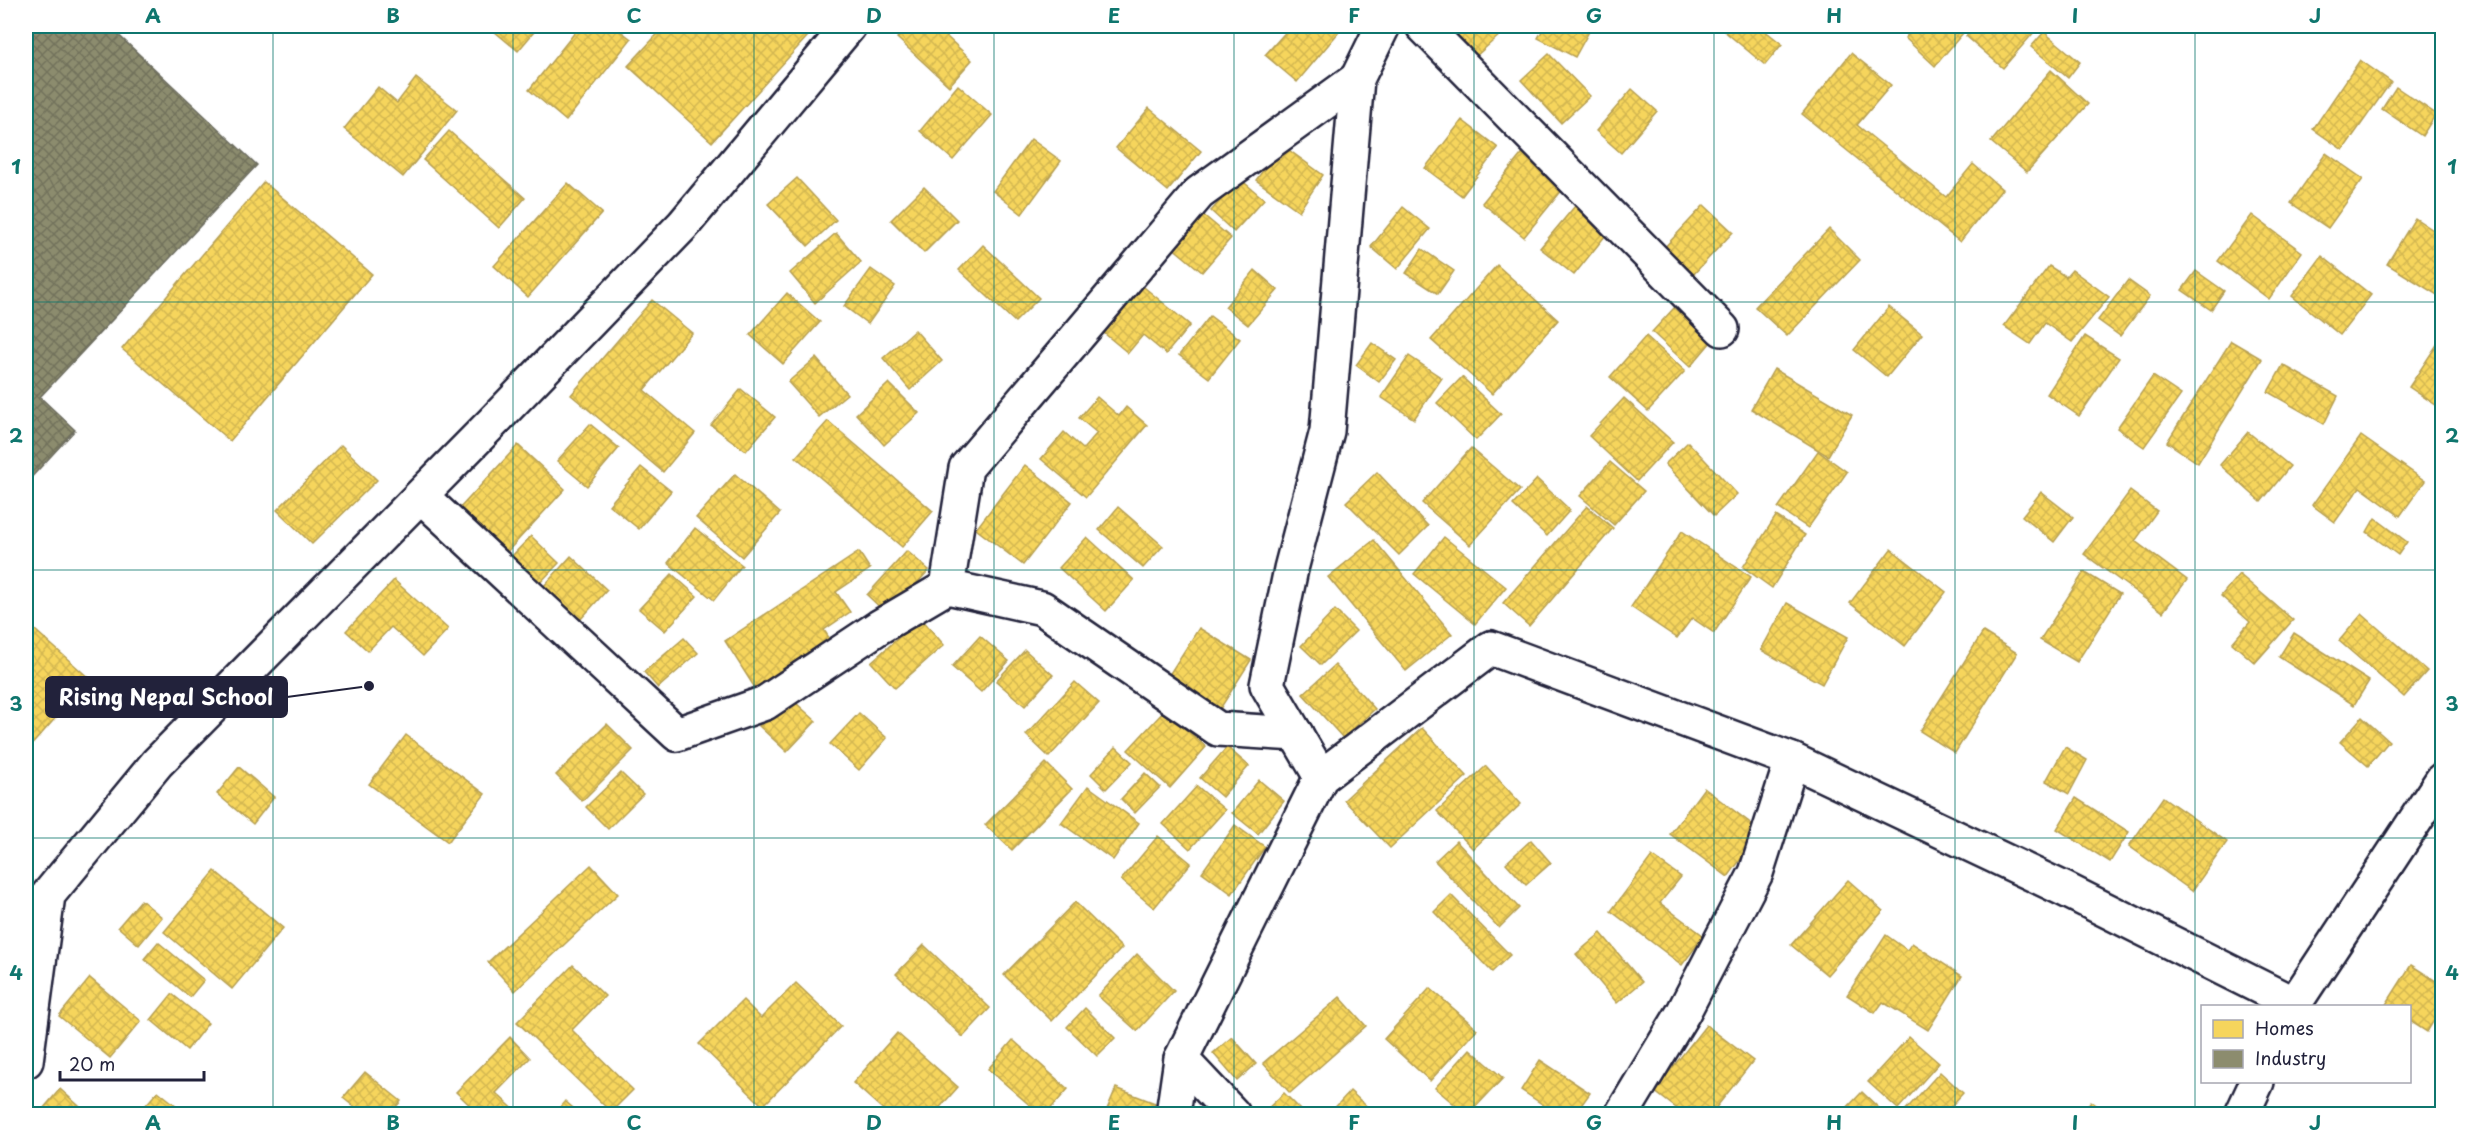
<svg xmlns="http://www.w3.org/2000/svg" width="2468" height="1140" font-family="'Playpen Sans',sans-serif">
	<style>
		.homes { fill: url(#homes-cross-hatch); stroke: #b69f52; stroke-width: 1.5 }
		.industry { fill: url(#industry-cross-hatch); stroke: #6c6c5f; stroke-width: 1.5 }
		.lines { fill: none; stroke-linecap: round; stroke-linejoin: round }
		.minor-casing { stroke: #22223b; stroke-width: 38 }
		.minor { stroke: #fff; stroke-width: 33 }
		.grid { fill: none; stroke: #0f766e; stroke-width: 1.5; stroke-opacity: 0.55 }
		.leader { fill: none; stroke: #22223b; stroke-width: 2 }
		.callout-dot { fill: #22223b; stroke: #fff; stroke-width: 2 }
		.callout { fill: #22223b; stroke: #22223b; stroke-width: 2 }
		.callout-label { font-size: 22px; text-anchor: middle; font-weight: bold; fill: #fff }
		.neatline { fill: none; stroke: #0f766e; stroke-width: 2 }
		.grid-label { font-size: 20px; text-anchor: middle; font-weight: bold; fill: #0f766e }
	</style>
	<defs>
		<pattern id="homes-cross-hatch" width="8" height="8" patternUnits="userSpaceOnUse" patternTransform="scale(1.5)"><rect width="8" height="8" fill="#f6d55c"/><path d="M0 0l8 8M0 8l8-8" fill="none" stroke="#d3b751"/></pattern>
		<pattern id="industry-cross-hatch" width="8" height="8" patternUnits="userSpaceOnUse" patternTransform="scale(1.5)"><rect width="8" height="8" fill="#8c8c6e"/><path d="M0 0l8 8M0 8l8-8" fill="none" stroke="#72725c"/></pattern>
	</defs>
	<rect width="100%" height="100%" fill="#fff"/>
	<filter id="ink" filterUnits="userSpaceOnUse"><feTurbulence type="fractalNoise" baseFrequency=".0167" numOctaves="2"/><feDisplacementMap in="SourceGraphic" scale="12" xChannelSelector="R" yChannelSelector="G"/><feConvolveMatrix kernelMatrix="1 2 1 2 8 2 1 2 1" color-interpolation-filters="sRGB"/></filter>
	<g filter="url(#ink)">
		<!-- homes -->
		<g class="homes">
			<path d="M488,26H539L518,51Z"/>
			<path d="M580,26H614L631,39L566,121L529,90Z"/>
			<path d="M665,26H817L712,142L628,66Z"/>
			<path d="M909,26H935L972,60L949,86L897,38Z"/>
			<path d="M1291,26H1344L1297,82L1265,55Z"/>
			<path d="M1462,26H1507L1509,27L1476,56L1454,32Z"/>
			<path d="M1545,26H1592L1575,57L1538,38Z"/>
			<path d="M1727,26H1759L1782,44L1765,65L1723,30Z"/>
			<path d="M1915,26H1969L1935,66L1905,38Z"/>
			<path d="M1976,26H2030L2036,30L2003,68L1966,36Z"/>
			<path d="M2044,32L2080,62L2068,78L2031,47Z"/>
			<path d="M1851,53L1891,85L1857,125L1946,197L1973,164L2002,189L1960,242L1802,114Z"/>
			<path d="M1549,54L1590,96L1561,123L1521,80Z"/>
			<path d="M2360,60L2391,82L2343,150L2313,129Z"/>
			<path d="M2051,70L2088,104L2027,172L1991,142Z"/>
			<path d="M416,78L457,110L403,177L344,129L378,87L397,103Z"/>
			<path d="M958,85L992,115L953,160L920,131Z"/>
			<path d="M2396,87L2436,114L2422,136L2382,109Z"/>
			<path d="M1632,89L1657,111L1621,153L1596,131Z"/>
			<path d="M1149,108L1201,151L1168,191L1116,148Z"/>
			<path d="M1462,120L1498,148L1462,196L1425,168Z"/>
			<path d="M449,131L525,198L499,228L423,160Z"/>
			<path d="M1031,139L1061,161L1022,214L993,191Z"/>
			<path d="M1282,145L1323,175L1299,211L1256,180Z"/>
			<path d="M1525,150L1567,184L1524,237L1482,203Z"/>
			<path d="M2326,153L2363,179L2328,228L2291,203Z"/>
			<path d="M797,178L836,220L808,246L768,204Z"/>
			<path d="M1240,179L1264,199L1234,232L1211,211Z"/>
			<path d="M264,182L372,274L230,441L122,349Z"/>
			<path d="M568,183L602,213L528,297L494,266Z"/>
			<path d="M924,187L957,220L924,253L891,220Z"/>
			<path d="M1580,200L1613,226L1574,275L1540,248Z"/>
			<path d="M1704,205L1733,232L1692,276L1663,249Z"/>
			<path d="M1403,207L1430,229L1397,269L1371,247Z"/>
			<path d="M1201,213L1231,238L1202,272L1172,247Z"/>
			<path d="M2252,215L2302,252L2269,299L2218,261Z"/>
			<path d="M2415,218L2442,236V298L2387,264Z"/>
			<path d="M1829,229L1860,260L1787,336L1755,307Z"/>
			<path d="M836,233L861,262L815,303L790,273Z"/>
			<path d="M983,245L1039,298L1015,322L959,270Z"/>
			<path d="M1422,249L1454,271L1438,294L1406,273Z"/>
			<path d="M2322,256L2371,295L2340,335L2292,296Z"/>
			<path d="M1497,265L1558,320L1492,394L1431,340Z"/>
			<path d="M2049,266L2066,277L2072,270L2109,297L2072,342L2045,323L2030,344L2004,326Z"/>
			<path d="M871,269L895,286L868,324L844,306Z"/>
			<path d="M1255,270L1278,290L1248,325L1225,307Z"/>
			<path d="M2196,271L2224,291L2211,310L2182,290Z"/>
			<path d="M2128,280L2150,296L2120,336L2098,320Z"/>
			<path d="M1139,283L1190,325L1166,354L1143,335L1128,353L1099,329Z"/>
			<path d="M787,293L820,322L783,364L750,335Z"/>
			<path d="M652,300L692,333L644,390L695,433L663,472L571,395Z"/>
			<path d="M1889,307L1922,334L1887,377L1854,350Z"/>
			<path d="M1674,308L1711,342L1690,367L1652,332Z"/>
			<path d="M1210,316L1240,339L1209,378L1179,355Z"/>
			<path d="M915,330L942,361L910,390L883,358Z"/>
			<path d="M1646,336L1685,371L1648,411L1610,377Z"/>
			<path d="M2085,336L2119,358L2079,416L2047,394Z"/>
			<path d="M2442,337V409L2409,387Z"/>
			<path d="M2231,341L2262,359L2198,463L2167,442Z"/>
			<path d="M1372,343L1396,360L1379,382L1356,365Z"/>
			<path d="M1409,356L1442,378L1414,419L1381,397Z"/>
			<path d="M816,358L847,394L819,417L788,382Z"/>
			<path d="M2283,365L2338,396L2324,424L2268,392Z"/>
			<path d="M1774,369L1852,415L1828,456L1751,409Z"/>
			<path d="M2153,376L2181,395L2144,447L2117,428Z"/>
			<path d="M1462,377L1501,414L1476,440L1437,403Z"/>
			<path d="M889,383L919,413L884,445L856,414Z"/>
			<path d="M741,389L775,417L746,451L711,425Z"/>
			<path d="M1097,397L1119,416L1126,407L1147,425L1086,497L1041,459L1064,432L1083,449L1097,433L1079,418Z"/>
			<path d="M1624,398L1673,442L1637,481L1589,436Z"/>
			<path d="M828,421L933,511L902,547L796,457Z"/>
			<path d="M590,424L619,448L587,486L557,461Z"/>
			<path d="M2248,432L2290,466L2261,502L2220,465Z"/>
			<path d="M2361,436L2425,481L2400,516L2360,487L2335,522L2312,505Z"/>
			<path d="M1688,442L1737,494L1714,516L1665,464Z"/>
			<path d="M341,445L377,480L312,544L277,510Z"/>
			<path d="M518,445L565,489L507,552L459,509Z"/>
			<path d="M1471,448L1520,490L1470,545L1422,503Z"/>
			<path d="M1818,451L1847,472L1808,528L1778,508Z"/>
			<path d="M1610,462L1644,491L1614,525L1580,496Z"/>
			<path d="M1025,465L1072,502L1023,565L976,529Z"/>
			<path d="M641,467L671,491L639,529L609,505Z"/>
			<path d="M1377,472L1428,526L1399,555L1346,502Z"/>
			<path d="M735,474L780,513L742,557L696,518Z"/>
			<path d="M1537,479L1570,510L1547,536L1513,505Z"/>
			<path d="M2130,491L2157,511L2135,541L2187,580L2163,612L2084,554Z"/>
			<path d="M2041,492L2073,517L2054,542L2022,516Z"/>
			<path d="M1587,506L1613,528L1529,626L1503,603Z"/>
			<path d="M1118,507L1163,546L1143,568L1099,530Z"/>
			<path d="M1776,516L1805,535L1772,588L1743,567Z"/>
			<path d="M2375,518L2407,542L2398,555L2367,532Z"/>
			<path d="M695,528L742,565L714,600L668,563Z"/>
			<path d="M1682,531L1751,577L1714,633L1692,618L1677,638L1631,607Z"/>
			<path d="M531,536L559,563L536,587L508,560Z"/>
			<path d="M1087,537L1134,580L1106,611L1059,568Z"/>
			<path d="M1444,537L1506,587L1475,624L1414,574Z"/>
			<path d="M1374,540L1452,634L1406,671L1328,577Z"/>
			<path d="M1891,549L1946,592L1905,646L1850,603Z"/>
			<path d="M907,551L929,570L888,615L867,595Z"/>
			<path d="M859,552L870,569L836,592L850,612L824,630L835,647L760,696L725,641Z"/>
			<path d="M571,556L607,590L580,620L543,587Z"/>
			<path d="M2084,572L2120,594L2077,662L2040,640Z"/>
			<path d="M672,574L697,596L665,631L639,609Z"/>
			<path d="M2239,574L2293,620L2255,663L2232,643L2250,622L2221,596Z"/>
			<path d="M394,580L448,629L423,656L391,627L368,651L346,631Z"/>
			<path d="M1787,603L1848,637L1822,684L1761,650Z"/>
			<path d="M1335,610L1356,631L1321,665L1301,646Z"/>
			<path d="M2362,614L2427,671L2404,697L2339,641Z"/>
			<path d="M921,618L944,645L895,688L871,662Z"/>
			<path d="M26,622L90,679L28,749L26,746Z"/>
			<path d="M1199,628L1251,660L1218,712L1167,678Z"/>
			<path d="M1983,632L2017,653L1955,753L1920,731Z"/>
			<path d="M2294,633L2369,681L2354,705L2279,657Z"/>
			<path d="M980,636L1009,661L981,692L952,667Z"/>
			<path d="M684,638L698,653L658,688L644,672Z"/>
			<path d="M1025,650L1053,675L1025,706L996,681Z"/>
			<path d="M1335,665L1375,709L1343,738L1303,694Z"/>
			<path d="M1075,682L1099,703L1049,757L1026,735Z"/>
			<path d="M787,695L816,721L787,752L759,726Z"/>
			<path d="M1165,710L1206,747L1170,788L1128,750Z"/>
			<path d="M859,713L887,738L859,770L830,744Z"/>
			<path d="M2362,717L2389,741L2368,766L2340,742Z"/>
			<path d="M607,724L633,750L582,801L556,775Z"/>
			<path d="M1422,728L1467,776L1390,848L1344,800Z"/>
			<path d="M406,735L485,794L448,842L369,784Z"/>
			<path d="M1116,747L1132,762L1106,789L1091,774Z"/>
			<path d="M1227,747L1249,766L1222,797L1200,778Z"/>
			<path d="M2065,747L2087,760L2069,794L2046,781Z"/>
			<path d="M1046,763L1072,789L1012,850L985,825Z"/>
			<path d="M1486,766L1521,804L1473,849L1437,811Z"/>
			<path d="M239,767L274,797L253,824L217,794Z"/>
			<path d="M621,773L643,794L608,829L586,807Z"/>
			<path d="M1145,773L1160,787L1135,813L1121,799Z"/>
			<path d="M1259,780L1284,801L1258,834L1232,813Z"/>
			<path d="M1088,786L1139,823L1113,860L1061,823Z"/>
			<path d="M1197,786L1225,810L1190,849L1163,824Z"/>
			<path d="M1704,788L1761,831L1728,877L1670,834Z"/>
			<path d="M2163,797L2227,842L2192,891L2129,846Z"/>
			<path d="M2076,798L2129,832L2110,862L2057,829Z"/>
			<path d="M1235,825L1265,847L1232,894L1202,872Z"/>
			<path d="M1158,836L1191,863L1154,908L1121,880Z"/>
			<path d="M1531,840L1551,863L1526,885L1506,863Z"/>
			<path d="M1456,841L1519,908L1499,928L1435,861Z"/>
			<path d="M1652,856L1681,877L1660,903L1704,936L1682,965L1611,911Z"/>
			<path d="M591,865L618,894L515,991L488,962Z"/>
			<path d="M215,871L283,928L232,989L164,932Z"/>
			<path d="M1848,880L1883,911L1827,975L1791,945Z"/>
			<path d="M1451,895L1510,955L1492,972L1434,912Z"/>
			<path d="M141,900L162,917L139,945L118,927Z"/>
			<path d="M1075,902L1122,948L1052,1021L1004,975Z"/>
			<path d="M1601,933L1642,982L1617,1003L1576,954Z"/>
			<path d="M1886,935L1907,950L1912,943L1962,976L1928,1030L1883,1002L1875,1013L1847,995Z"/>
			<path d="M158,942L204,980L190,997L144,959Z"/>
			<path d="M924,945L990,1008L963,1037L896,974Z"/>
			<path d="M1137,954L1174,991L1137,1031L1098,996Z"/>
			<path d="M573,965L605,996L572,1030L633,1090L611,1112L517,1022Z"/>
			<path d="M2411,965L2442,985V1007L2427,1032L2410,1021V1006H2385Z"/>
			<path d="M90,978L141,1021L110,1058L59,1016Z"/>
			<path d="M796,983L841,1026L763,1106L699,1044L743,1000L761,1018Z"/>
			<path d="M1430,988L1477,1029L1430,1081L1384,1039Z"/>
			<path d="M172,994L208,1023L187,1050L151,1020Z"/>
			<path d="M1340,997L1366,1026L1290,1093L1263,1063Z"/>
			<path d="M1085,1008L1115,1038L1097,1056L1067,1027Z"/>
			<path d="M1706,1025L1753,1061L1711,1114H1684L1654,1091Z"/>
			<path d="M897,1033L958,1087L934,1114H888L853,1083Z"/>
			<path d="M510,1037L530,1058L496,1093L519,1114H479L456,1092Z"/>
			<path d="M1232,1037L1256,1064L1237,1081L1213,1053Z"/>
			<path d="M1909,1037L1939,1063L1898,1109L1868,1082Z"/>
			<path d="M1013,1040L1068,1089L1046,1114H1040L988,1069Z"/>
			<path d="M1470,1049L1503,1078L1469,1114H1466L1435,1088Z"/>
			<path d="M1540,1060L1590,1093L1575,1114H1557L1521,1090Z"/>
			<path d="M365,1072L401,1101L390,1114H363L343,1098Z"/>
			<path d="M1940,1072L1963,1093L1944,1114H1902Z"/>
			<path d="M1116,1088L1155,1103L1151,1114H1105Z"/>
			<path d="M60,1089L88,1114H49L43,1109Z"/>
			<path d="M158,1091L187,1114H138Z"/>
			<path d="M1350,1091L1375,1114H1329Z"/>
			<path d="M1862,1092L1883,1112L1880,1114H1841Z"/>
			<path d="M1284,1093L1305,1114H1266L1264,1112Z"/>
			<path d="M565,1101L580,1114H554Z"/>
			<path d="M2091,1101L2108,1114H2080Z"/>
		</g>
		<!-- industry -->
		<path class="industry" d="M26,26H109L257,165L40,397L75,430L26,483Z"/>
		<g class="lines">
			<defs>
				<g id="minor">
					<path d="M1423,26L1722,329"/>
					<path d="M421,496L677,734L765,703L879,627L947,587L1042,608L1218,729L1296,734"/>
					<path d="M947,587L966,468L1199,193L1357,79"/>
					<path d="M1321,777L1267,685L1291,569L1327,431L1357,79L1383,26"/>
					<path d="M2293,1006L2442,780"/>
					<path d="M1181,1059L1233,1114"/>
					<path d="M26,1061L48,895L157,763L493,422L683,225L849,26"/>
					<path d="M1173,1114L1181,1059L1321,777L1491,648L1792,760L2064,889L2294,1004"/>
					<path d="M1622,1114L1683,1013L1756,873L1792,760"/>
					<path d="M2242,1114L2257,1082"/>
				</g>
			</defs>
			<!-- minor casing -->
			<use href="#minor" class="minor-casing"/>
			<!-- minor -->
			<use href="#minor" class="minor"/>
		</g>
	</g>
	<!-- grid -->
	<path class="grid" d="M273,26V1114M513,26V1114M754,26V1114M994,26V1114M1234,26V1114M1474,26V1114M1714,26V1114M1955,26V1114M2195,26V1114M26,302H2442M26,570H2442M26,838H2442"/>
	<!-- callouts -->
	<path class="leader" d="M369 686L287 697"/>
	<circle class="callout-dot" cx="369" cy="686" r="6"/>
	<rect class="callout" x="46" y="677" width="241" height="40" rx="6"/>
	<g class="callout-label">
		<text x="166" y="705">Rising Nepal School</text>
	</g>
	<!-- margin -->
	<rect width="2468" height="1140" fill="none" stroke="#fff" stroke-width="66"/>
	<!-- legend -->
	<rect x="2201" y="1005" width="210" height="78" fill="#ffffff" stroke="#a7a7b1" stroke-width="1.5"/>
	<rect x="2213" y="1020" width="30" height="18" fill="#f6d55c" stroke="#a7a7b1" stroke-width="1.5"/>
	<text x="2255" y="1035" font-size="18" fill="#22223b">Homes</text>
	<rect x="2213" y="1050" width="30" height="18" fill="#8c8c6e" stroke="#a7a7b1" stroke-width="1.5"/>
	<text x="2255" y="1065" font-size="18" fill="#22223b">Industry</text>
	<!-- scale -->
	<path d="M60 1071v9h144v-9" fill="none" stroke="#22223b" stroke-width="3"/>
	<text x="69" y="1071" font-size="18" fill="#22223b" stroke="#ffffff" stroke-width="4.5" paint-order="stroke">20 m</text>
	<rect x="33" y="33" width="2402" height="1074" class="neatline"/>
	<g class="grid-label">
		<text x="153" y="23">A</text>
		<text x="393" y="23">B</text>
		<text x="634" y="23">C</text>
		<text x="874" y="23">D</text>
		<text x="1114" y="23">E</text>
		<text x="1354" y="23">F</text>
		<text x="1594" y="23">G</text>
		<text x="1834" y="23">H</text>
		<text x="2075" y="23">I</text>
		<text x="2315" y="23">J</text>
		<text x="16" y="174">1</text>
		<text x="2452" y="174">1</text>
		<text x="16" y="443">2</text>
		<text x="2452" y="443">2</text>
		<text x="16" y="711">3</text>
		<text x="2452" y="711">3</text>
		<text x="16" y="980">4</text>
		<text x="2452" y="980">4</text>
		<text x="153" y="1130">A</text>
		<text x="393" y="1130">B</text>
		<text x="634" y="1130">C</text>
		<text x="874" y="1130">D</text>
		<text x="1114" y="1130">E</text>
		<text x="1354" y="1130">F</text>
		<text x="1594" y="1130">G</text>
		<text x="1834" y="1130">H</text>
		<text x="2075" y="1130">I</text>
		<text x="2315" y="1130">J</text>
	</g>
</svg>
